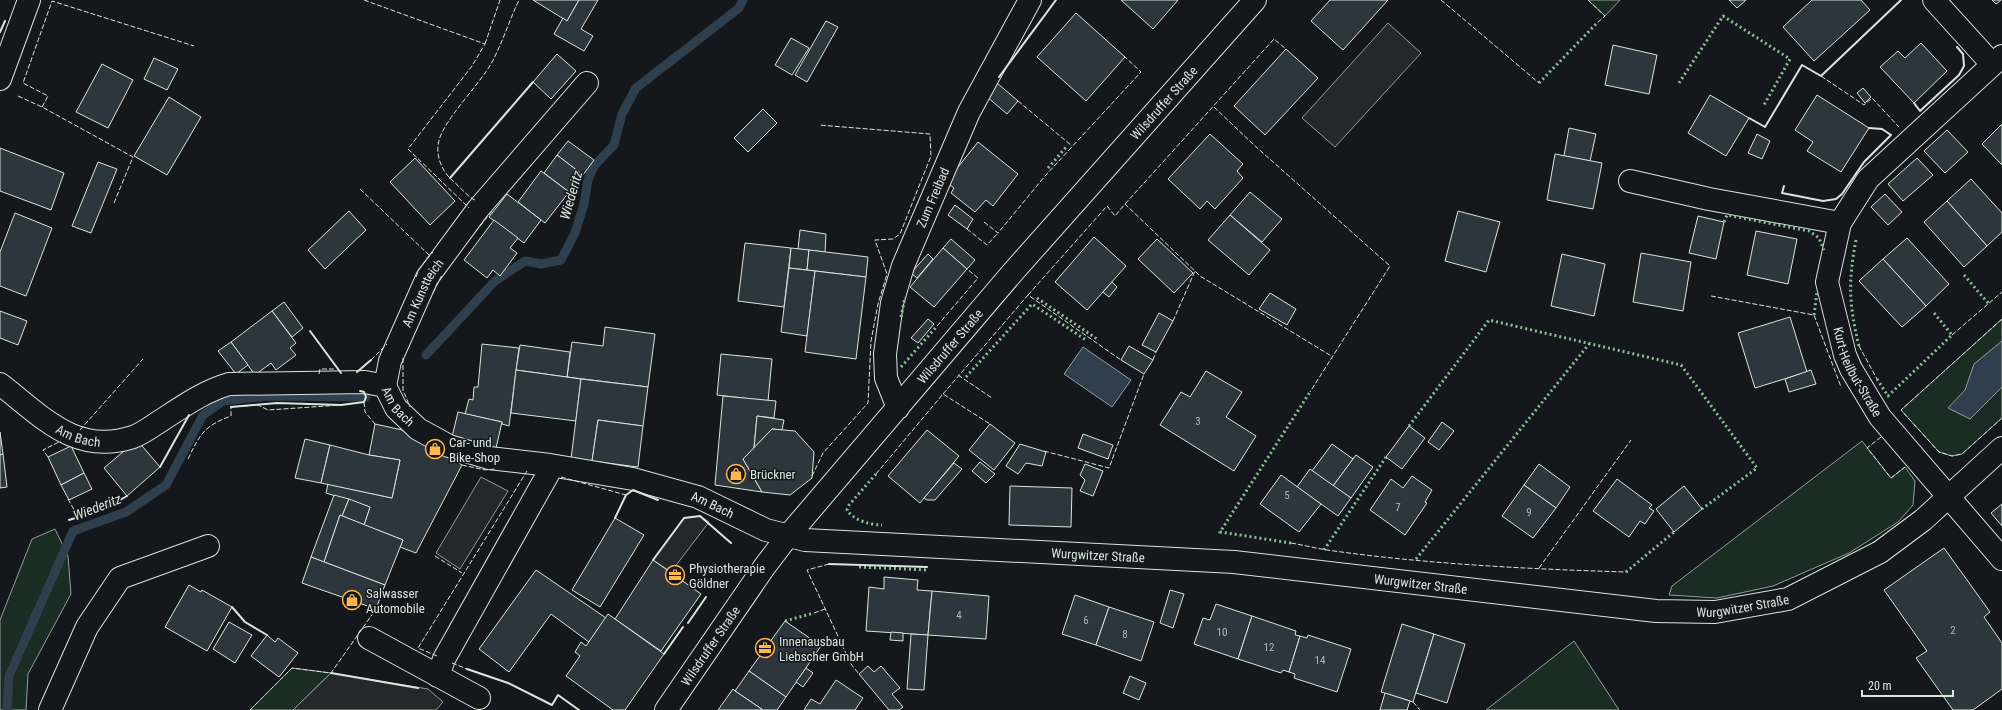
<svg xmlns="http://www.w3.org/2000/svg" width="2002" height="710" font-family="'Roboto Condensed',sans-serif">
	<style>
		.green { fill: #1a2d24; stroke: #939e99 }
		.parking { fill: #24282b; stroke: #939e99 }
		.water { fill: #2f3f4d; stroke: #939e99 }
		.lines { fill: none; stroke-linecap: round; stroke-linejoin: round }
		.stream { stroke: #2f3f4d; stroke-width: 9 }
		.building { fill: #2c363c; stroke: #d8e6dc }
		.minor-casing { stroke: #d8e6dc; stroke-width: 24 }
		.major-casing { stroke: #d8e6dc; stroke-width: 24 }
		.minor { stroke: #14181c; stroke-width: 22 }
		.major { stroke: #14181c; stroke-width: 22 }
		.hedge { stroke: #8ac095; stroke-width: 3; stroke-dasharray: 2 3; stroke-linecap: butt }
		.fence { stroke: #d8e6dc; stroke-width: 1; stroke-dasharray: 5 2; stroke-linecap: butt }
		.wall { stroke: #d8e6dc; stroke-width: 2 }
		.labels { text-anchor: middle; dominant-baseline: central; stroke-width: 3; stroke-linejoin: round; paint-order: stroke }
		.number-label { font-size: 11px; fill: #adbab4 }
		.street-label { font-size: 13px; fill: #d8e6dc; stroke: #14181c }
		.poi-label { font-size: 13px; fill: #d8e6dc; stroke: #14181c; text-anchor: start }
		.water-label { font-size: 14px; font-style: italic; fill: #d8e6dc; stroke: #14181c }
	</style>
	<rect width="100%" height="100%" fill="#14181c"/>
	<!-- green -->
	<g class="green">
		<path d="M1588,0H1620L1605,16Z"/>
		<path d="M2002,319V418L1962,454L1952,456L1939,452L1901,410Z"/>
		<path d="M1862,441L1891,478L1905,467L1915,481L1913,505L1898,522L1849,553L1773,586L1717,598L1669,595L1672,586Z"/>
		<path d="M55,529L68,556L71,594L28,674L26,710H0V620L32,539Z"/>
		<path d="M1574,641L1619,710H1486Z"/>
		<path d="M292,668L331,673L293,710H250Z"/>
	</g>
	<!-- parking -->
	<g class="parking">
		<path d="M1388,23L1421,53L1335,147L1302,118Z"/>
		<path d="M481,477L508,491L460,569L436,553Z"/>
		<path d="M700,516L709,522L671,572L653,560L684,518Z"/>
		<path d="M331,673L428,689L443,702L436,710H293Z"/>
	</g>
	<!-- water -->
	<g class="water">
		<path d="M2002,341V387L1970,419L1948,408L1965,390L1974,364Z"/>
		<path d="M1083,347L1131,380L1112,407L1064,374Z"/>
	</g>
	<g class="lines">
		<!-- stream -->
		<g class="stream">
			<path d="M426,355L495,281L525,261L541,264L561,260L575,233L584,204L588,180L594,166L614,145L622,114L636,88L739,8L743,0"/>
			<path d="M7,710L9,676L73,531L126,512L166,485L203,415L223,401L267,396L366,397"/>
		</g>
	</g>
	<!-- building -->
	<g class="building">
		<path d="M533,0H579L567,21Z"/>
		<path d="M579,0H598L581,29L593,36L584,51L554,34L563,18L567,21Z"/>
		<path d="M1121,0H1178L1153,29Z"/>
		<path d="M1330,0H1388L1343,50L1311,21Z"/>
		<path d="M1729,0H1746L1737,8Z"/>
		<path d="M1812,0H1861L1870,10L1814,61L1783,27Z"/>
		<path d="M1992,0H2001L1996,4Z"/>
		<path d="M1076,13L1125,57L1086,101L1037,57Z"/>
		<path d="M826,21L838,27L807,82L795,75Z"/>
		<path d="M791,38L809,48L792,75L775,65Z"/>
		<path d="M1921,43L1947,71L1914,103L1880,67L1898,51L1905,58Z"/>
		<path d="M1613,45L1657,55L1649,94L1605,85Z"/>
		<path d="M1286,49L1318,78L1265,135L1234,106Z"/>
		<path d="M557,54L576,71L551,99L533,82Z"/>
		<path d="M154,58L178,69L167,90L144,79Z"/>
		<path d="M102,64L133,80L108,128L76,112Z"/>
		<path d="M997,83L1018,101L1007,114L986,96Z"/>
		<path d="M1863,88L1871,97L1865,103L1857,93Z"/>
		<path d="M1710,95L1749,118L1726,156L1688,133Z"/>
		<path d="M1817,95L1869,128L1841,172L1807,151L1813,142L1795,130Z"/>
		<path d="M169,97L201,117L167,175L134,156Z"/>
		<path d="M763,109L777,123L748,152L734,138Z"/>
		<path d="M2002,124V165L1982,144Z"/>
		<path d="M1569,128L1596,134L1590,161L1564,156Z"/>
		<path d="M1947,130L1968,152L1945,173L1924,151Z"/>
		<path d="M1210,134L1243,164L1237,171L1243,178L1215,209L1207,201L1200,209L1168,179Z"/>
		<path d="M1757,134L1770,141L1762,159L1748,153Z"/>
		<path d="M568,141L594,160L583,175L557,155Z"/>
		<path d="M978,142L1018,174L993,206L986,200L975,212L951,193L954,188L946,182Z"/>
		<path d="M0,148L64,173L51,210L0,191Z"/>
		<path d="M1555,154L1602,163L1593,209L1547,200Z"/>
		<path d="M557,155L583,175L569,192L544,173Z"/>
		<path d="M415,158L455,201L430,225L390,182Z"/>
		<path d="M1917,158L1933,175L1903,201L1888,184Z"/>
		<path d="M98,162L117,169L91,233L72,226Z"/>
		<path d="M541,171L569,192L545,223L518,202Z"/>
		<path d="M1971,179L2002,213V232L1987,246L1947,201Z"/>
		<path d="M1250,192L1282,219L1262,242L1230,215Z"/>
		<path d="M507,194L541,220L524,243L489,217Z"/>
		<path d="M1885,194L1902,212L1888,225L1871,207Z"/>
		<path d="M1947,201L1987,246L1964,267L1924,222Z"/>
		<path d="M955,205L973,219L967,229L948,215Z"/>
		<path d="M349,211L366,230L325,269L308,250Z"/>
		<path d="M1458,211L1500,222L1486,272L1445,261Z"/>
		<path d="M15,213L52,228L26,296L0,286V252Z"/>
		<path d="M1230,215L1270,250L1249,275L1208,240Z"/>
		<path d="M1698,216L1724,222L1716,259L1689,253Z"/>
		<path d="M494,220L518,238L510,248L517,253L500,276L493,270L487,278L464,260Z"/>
		<path d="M800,230L826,234L825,252L798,249Z"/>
		<path d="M1756,231L1797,239L1788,284L1747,275Z"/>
		<path d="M1094,237L1126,266L1087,310L1055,282Z"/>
		<path d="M1907,238L1949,284L1926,306L1883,259Z"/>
		<path d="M951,239L975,260L967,269L943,248Z"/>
		<path d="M1157,239L1193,273L1174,293L1138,259Z"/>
		<path d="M745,243L791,248L784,307L738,301Z"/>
		<path d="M791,248L809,250L807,270L789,268Z"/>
		<path d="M943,248L967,269L934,307L910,287Z"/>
		<path d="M809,250L868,257L866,277L807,270Z"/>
		<path d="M1641,253L1691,262L1683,311L1633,302Z"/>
		<path d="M928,254L933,259L917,278L911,273Z"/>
		<path d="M1562,254L1605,264L1594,316L1551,306Z"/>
		<path d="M1883,259L1926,306L1902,327L1859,281Z"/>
		<path d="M789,268L815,271L807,336L781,332Z"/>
		<path d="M815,271L866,277L856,359L805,352Z"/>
		<path d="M1112,282L1117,287L1109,297L1103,292Z"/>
		<path d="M1270,293L1296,309L1287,325L1259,309Z"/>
		<path d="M284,302L303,328L292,337L272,311Z"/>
		<path d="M0,311L27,321L18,345L0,338Z"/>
		<path d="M272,311L296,343L290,348L296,355L276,370L271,363L255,375L231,342Z"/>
		<path d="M1159,313L1173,321L1156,352L1142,345Z"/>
		<path d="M1790,317L1807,372L1755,388L1738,333Z"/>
		<path d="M928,319L934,324L918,343L911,338Z"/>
		<path d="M605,327L655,334L648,387L567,377L572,342L603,346Z"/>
		<path d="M231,342L248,365L236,374L218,351Z"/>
		<path d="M482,344L519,348L509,426L502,424V422L465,414L469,399L473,400L474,387H478Z"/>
		<path d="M520,345L570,352L567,377L516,370Z"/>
		<path d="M1129,346L1153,360L1144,374L1121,360Z"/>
		<path d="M721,354L772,359L768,401L717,395Z"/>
		<path d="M516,370L581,379L576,421L511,413Z"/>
		<path d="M1811,370L1816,384L1789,392L1785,379Z"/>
		<path d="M1206,371L1242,392L1226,417L1256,436L1234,471L1160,425L1181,392L1190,397Z"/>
		<path d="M581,379L648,387L643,426L598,420L592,461L571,459Z"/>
		<path d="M723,396L776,401L774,418L757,416L754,448L743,459L762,492L715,485Z"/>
		<path d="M458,412L502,422L496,448L452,437Z"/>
		<path d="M757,416L784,420L782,430L772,429L754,448Z"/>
		<path d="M598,420L643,426L638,467L592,461Z"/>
		<path d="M1442,422L1454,431L1439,450L1428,442Z"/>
		<path d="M375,424L407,431L462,465L416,553L400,547L403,540L364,525L370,507L326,493L328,484L392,498L400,460L369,455Z"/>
		<path d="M990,424L1015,443L994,470L969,450Z"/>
		<path d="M1409,426L1425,438L1402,469L1386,457Z"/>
		<path d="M772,429L795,431L814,452L812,478L790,495L762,492L743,459Z"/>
		<path d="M927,430L959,456L920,503L888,476Z"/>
		<path d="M0,432L3,454L0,455Z"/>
		<path d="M1083,434L1113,445L1108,459L1078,448Z"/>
		<path d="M305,439L330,445L321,483L295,478Z"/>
		<path d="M137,440L160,467L127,496L104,468Z"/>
		<path d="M1020,444L1046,452L1042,466L1026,463L1018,474L1006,466Z"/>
		<path d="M1332,444L1353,459L1333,486L1312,471Z"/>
		<path d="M330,445L369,455L400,460L392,498L321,483Z"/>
		<path d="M71,446L84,473L61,485L48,457Z"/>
		<path d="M3,454L7,487L0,488V455Z"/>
		<path d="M1356,455L1373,467L1351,498L1333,486Z"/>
		<path d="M980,462L995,474L986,483L972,471Z"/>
		<path d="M954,463L962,469L935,500H927L924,498Z"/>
		<path d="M1085,464L1103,471L1093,496L1080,491L1085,480L1080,475Z"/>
		<path d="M1539,464L1570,487L1556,508L1524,485Z"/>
		<path d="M1310,469L1351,498L1338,516L1297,487Z"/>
		<path d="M84,473L92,489L69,500L61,485Z"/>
		<path d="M1281,475L1321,504L1299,532L1260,504Z"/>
		<path d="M1412,476L1432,490L1425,502L1427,503L1405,535L1370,510L1391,479L1403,488Z"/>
		<path d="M1617,479L1652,505L1649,508L1654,511L1649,518L1645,524L1640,521L1629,537L1593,511Z"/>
		<path d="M1524,485L1556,508L1533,538L1502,516Z"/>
		<path d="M1010,486L1072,488L1071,527L1009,525Z"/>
		<path d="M1684,486L1702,509L1674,532L1656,509Z"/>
		<path d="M334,495L349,499L342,516L340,515L324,562L311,557Z"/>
		<path d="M349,499L370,507L364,525L342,516Z"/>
		<path d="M2002,504V526L1991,513Z"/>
		<path d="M340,515L403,540L385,585L324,562Z"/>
		<path d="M615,518L644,535L600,607L572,590Z"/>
		<path d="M1944,548L1990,612L1984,617L2002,643V689L1973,710H1953L1916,658L1927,651L1884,590Z"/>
		<path d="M311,557L385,585L376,609L302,583Z"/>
		<path d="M653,560L701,594L661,651L615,619Z"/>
		<path d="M536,570L606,618L589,642L551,614L509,672L479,649Z"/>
		<path d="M884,577L918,580L917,590L932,591L928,635L866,631L869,587L884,589Z"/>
		<path d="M189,585L201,592L202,590L232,607L207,651L165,627Z"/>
		<path d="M1170,590L1184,594L1173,628L1160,623Z"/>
		<path d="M932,591L989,596L986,639L928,635Z"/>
		<path d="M1075,595L1109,607L1096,645L1062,634Z"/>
		<path d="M1216,604L1252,616L1238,659L1194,644L1203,618L1210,620Z"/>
		<path d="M1109,607L1154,622L1141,661L1096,645Z"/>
		<path d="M608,614L664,654L625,710H613L566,676L580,656L575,652L581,642L586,646Z"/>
		<path d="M1252,616L1296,631L1295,635L1300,636L1289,672L1283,670L1281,673L1238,659Z"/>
		<path d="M785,621L821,646L786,697L749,671Z"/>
		<path d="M229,622L252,635L235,663L213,649Z"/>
		<path d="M1402,624L1434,634L1413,702L1381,692Z"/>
		<path d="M891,632L903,633V641L890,640Z"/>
		<path d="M911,634L928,635L924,690L907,689Z"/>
		<path d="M1434,634L1465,644L1447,703L1416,693Z"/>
		<path d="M267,635L275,642L278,638L298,653L279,677L251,656Z"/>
		<path d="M1308,635L1351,649L1337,692L1294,678L1295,674L1289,672L1300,636L1307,638Z"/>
		<path d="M868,666L874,672L881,666L900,688L892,694L903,707L899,710H889L859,674Z"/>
		<path d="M806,668L813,673L803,687L796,682Z"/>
		<path d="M749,671L786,697L777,710H763L735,691Z"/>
		<path d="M1130,676L1146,683L1139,700L1123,693Z"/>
		<path d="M836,680L863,698L855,710H804L811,699L820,704Z"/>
		<path d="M733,689L735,691L763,710H718Z"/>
		<path d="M1385,693L1410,701L1407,710H1380Z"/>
	</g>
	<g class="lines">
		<defs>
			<g id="minor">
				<path d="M1934,0L1992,64"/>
				<path id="s1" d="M2002,56L1868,179L1840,223L1827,282L1845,355L1851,369L1880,417L2002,559"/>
				<path d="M0,79L29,0"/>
				<path d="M1630,181L1709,199L1840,223"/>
				<path id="s2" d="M0,384C42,416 75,456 133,437C144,433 155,424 165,418C185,405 205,391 229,384L365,382L385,386L396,408L418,429L449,446L489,458L550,465L633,479L698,497L766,530L805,540L1234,562L1656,611L1715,612L1788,599L1880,552L1923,520L2002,448"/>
				<path id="s3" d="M385,386L390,361L427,278L478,209L587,83"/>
				<path id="s4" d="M898,408L886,378L885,354L892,303L903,266L969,112L1030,0"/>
				<path d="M369,638L479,698"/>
				<path d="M438,676L444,659L548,474"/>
				<path d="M50,710L87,627L120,578L208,546"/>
			</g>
			<g id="major">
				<path id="s5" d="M666,710L765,566L788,536L1013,272L1255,0"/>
			</g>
		</defs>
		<!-- minor casing -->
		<use href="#minor" class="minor-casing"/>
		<!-- major casing -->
		<use href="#major" class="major-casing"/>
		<!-- minor -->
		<use href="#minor" class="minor"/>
		<!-- major -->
		<use href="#major" class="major"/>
		<!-- hedge -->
		<g class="hedge">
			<path d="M1539,83L1597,23"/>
			<path d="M1679,83L1723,16L1790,59L1764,105"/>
			<path d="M1048,168L1067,146"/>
			<path d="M1724,222L1727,215L1809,231L1819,238L1824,250"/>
			<path d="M1856,240C1848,281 1849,306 1859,346"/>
			<path d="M1964,275L1989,304"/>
			<path d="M1037,298L1097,339"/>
			<path d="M1814,315L1817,292"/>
			<path d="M901,317L905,297"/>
			<path d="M901,367L937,326"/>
			<path d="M966,377L1032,304L1086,340"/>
			<path d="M1877,379L1888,396L1952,335L1934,313"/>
			<path d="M1409,426L1489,320L1681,365L1757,468L1702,509"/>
			<path d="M876,474L849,505L847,510C853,520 870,525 882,525"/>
			<path d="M1291,543L1220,532L1310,392"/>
			<path d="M1324,550L1386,457"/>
			<path d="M1416,559L1589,344"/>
			<path d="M859,567L928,570"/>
			<path d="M1626,572L1674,532"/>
			<path d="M785,621L814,613"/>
		</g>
		<!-- fence -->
		<g class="fence">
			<path d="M364,0L485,44L472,66L408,149L469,208"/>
			<path d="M1441,0L1539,83"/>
			<path d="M1588,0L1605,16L1597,23"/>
			<path d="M485,44L500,0"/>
			<path d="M1821,76L1864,105L1872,98L1899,127"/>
			<path d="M18,96L42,107L133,157L114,203"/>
			<path d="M1018,101L1072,146"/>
			<path d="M42,107L48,96L23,83L52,1L194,46"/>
			<path d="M1214,107L1254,145L1390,266L1310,392"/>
			<path d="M360,189L430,256"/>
			<path d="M475,200C469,198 459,186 453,181C441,171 435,154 439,140C445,119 478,86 491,64C502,44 509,21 519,0"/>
			<path d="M1125,204L1274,39L1286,49"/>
			<path d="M984,222L998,233L1045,176L1141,72L1125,57"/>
			<path d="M480,226L492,211"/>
			<path d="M967,229L987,245L998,233"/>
			<path d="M416,277L419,269L433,252"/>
			<path d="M433,293L442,275"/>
			<path d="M1028,295L1107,206L1115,216L1125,204L1200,276L1333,357"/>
			<path d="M1711,296L1814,315L1841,387"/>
			<path d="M2002,319L1901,410L1939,452L1952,456L1962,454L2002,418"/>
			<path d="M1173,321L1195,271"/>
			<path d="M937,326L978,278L967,269"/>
			<path d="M1952,335L2002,292"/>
			<path d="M1859,346L1877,379"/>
			<path d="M403,358V390L410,407"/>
			<path d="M371,360L387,344"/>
			<path d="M1153,360L1156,352"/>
			<path d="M319,374L320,369H335"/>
			<path d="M958,375L992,398"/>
			<path d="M943,394L1028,295L1121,360"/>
			<path d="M364,402L365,412L375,424"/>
			<path d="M80,430L143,359"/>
			<path d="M1881,437L1867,448L1891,478L1905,467"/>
			<path d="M1044,451L1109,468L1144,374"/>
			<path d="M48,457L43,450L61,441"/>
			<path d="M188,459C200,434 204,426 231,416V407L258,405L268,410L341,405"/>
			<path d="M462,465L485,470L496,469"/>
			<path d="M876,474L943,394L990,424"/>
			<path d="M812,476L823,453L868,403L871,341L878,304L887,274L875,240L893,239L900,234L931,156L930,134L819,125"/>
			<path d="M561,477L626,495"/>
			<path d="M68,499L77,515"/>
			<path d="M1291,543C1303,545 1315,548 1327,550C1425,564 1527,569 1626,572"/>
			<path d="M435,556L462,573"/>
			<path d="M829,564L807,570L851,664L859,674"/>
			<path d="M1539,568L1631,440"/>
			<path d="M814,613L825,609"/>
			<path d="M437,656L418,648L527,471"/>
			<path d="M452,663L467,669"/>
			<path d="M1413,702L1420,710"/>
			<path d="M250,710L292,668L331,673L376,609"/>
		</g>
		<!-- wall -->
		<g class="wall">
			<path d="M0,32L5,21"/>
			<path d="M999,77L1056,0"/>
			<path d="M1914,103L1920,111L1959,75L1964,66L1963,54L1957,47"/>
			<path d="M1749,118L1765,127L1802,65L1821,76L1901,0"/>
			<path d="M450,178L533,82"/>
			<path d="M1784,186L1782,193L1823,201L1836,199L1842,194L1864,162L1891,135L1882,129L1869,128"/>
			<path d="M310,331L341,373"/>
			<path d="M357,372L371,360"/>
			<path d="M231,407L277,403L341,405L364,402L366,397L364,392L360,391"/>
			<path d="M160,467L189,415"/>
			<path d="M615,518L626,495L633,490L658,500"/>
			<path d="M69,520L104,509L127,496"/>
			<path d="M653,560L684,518L700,516L731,543"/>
			<path d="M829,564L927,567"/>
			<path d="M232,607L245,622L267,635"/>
			<path d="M688,623L706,597"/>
			<path d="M664,654L683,627"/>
			<path d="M467,669L508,683L552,705L558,695L579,710"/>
			<path d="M331,673L418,688"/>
		</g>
	</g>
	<!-- icons -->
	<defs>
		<symbol id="shop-ring" viewBox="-11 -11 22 22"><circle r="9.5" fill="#14181c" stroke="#ffb74d" stroke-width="1.5"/><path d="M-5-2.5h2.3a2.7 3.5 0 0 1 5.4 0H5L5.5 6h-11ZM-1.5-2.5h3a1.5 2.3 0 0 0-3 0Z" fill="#ffb74d"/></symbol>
		<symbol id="office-ring" viewBox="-11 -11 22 22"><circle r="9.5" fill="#14181c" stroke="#ffb74d" stroke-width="1.5"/><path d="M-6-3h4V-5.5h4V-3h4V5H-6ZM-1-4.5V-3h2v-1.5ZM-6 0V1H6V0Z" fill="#ffb74d"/></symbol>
	</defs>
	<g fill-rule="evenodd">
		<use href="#shop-ring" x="424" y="438" width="22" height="22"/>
		<use href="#shop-ring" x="725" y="463" width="22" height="22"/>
		<use href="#office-ring" x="664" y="564" width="22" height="22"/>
		<use href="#shop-ring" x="341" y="589" width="22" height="22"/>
		<use href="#office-ring" x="754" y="637" width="22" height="22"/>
	</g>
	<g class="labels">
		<!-- number labels -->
		<g class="number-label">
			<text x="1198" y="421">3</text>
			<text x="1287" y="495">5</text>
			<text x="1398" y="507">7</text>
			<text x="1529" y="512">9</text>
			<text x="959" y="615">4</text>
			<text x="1086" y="620">6</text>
			<text x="1953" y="630">2</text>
			<text x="1222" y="632">10</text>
			<text x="1125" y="634">8</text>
			<text x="1269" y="647">12</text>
			<text x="1320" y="660">14</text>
		</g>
		<!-- street labels -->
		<g class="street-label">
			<text stroke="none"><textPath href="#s5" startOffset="786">Wilsdruffer Straße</textPath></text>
			<text stroke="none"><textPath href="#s4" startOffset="221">Zum Freibad</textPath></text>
			<text stroke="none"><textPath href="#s3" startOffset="101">Am Kunstteich</textPath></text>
			<text stroke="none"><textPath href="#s5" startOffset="462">Wilsdruffer Straße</textPath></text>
			<text stroke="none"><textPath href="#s1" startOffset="390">Kurt-Heilbut-Straße</textPath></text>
			<text stroke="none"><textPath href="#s2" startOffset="442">Am Bach</textPath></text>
			<text stroke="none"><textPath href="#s2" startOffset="95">Am Bach</textPath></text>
			<text stroke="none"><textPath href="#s2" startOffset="779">Am Bach</textPath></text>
			<text stroke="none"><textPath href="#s2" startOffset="1172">Wurgwitzer Straße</textPath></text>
			<text stroke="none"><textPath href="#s2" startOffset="1496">Wurgwitzer Straße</textPath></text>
			<text stroke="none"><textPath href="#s2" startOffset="1820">Wurgwitzer Straße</textPath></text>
			<text stroke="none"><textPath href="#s5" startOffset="78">Wilsdruffer Straße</textPath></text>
		</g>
		<!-- poi labels -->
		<g class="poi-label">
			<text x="449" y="442">Car- und<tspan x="449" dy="15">Bike-Shop</tspan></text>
			<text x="750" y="474">Brückner</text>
			<text x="689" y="568">Physiotherapie<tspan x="689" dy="15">Göldner</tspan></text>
			<text x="366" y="593">Salwasser<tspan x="366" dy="15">Automobile</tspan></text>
			<text x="779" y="641">Innenausbau<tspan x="779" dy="15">Liebscher GmbH</tspan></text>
		</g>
		<!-- water labels -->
		<g class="water-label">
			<text transform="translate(571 195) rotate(-74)">Wiederitz</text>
			<text transform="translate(97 507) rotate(-21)">Wiederitz</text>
		</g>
	</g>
	<!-- scale -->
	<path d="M1862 690v6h91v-6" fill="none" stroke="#d8e6dc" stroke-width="2"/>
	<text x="1868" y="690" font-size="12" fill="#d8e6dc" stroke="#14181c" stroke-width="3" paint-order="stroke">20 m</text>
</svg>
